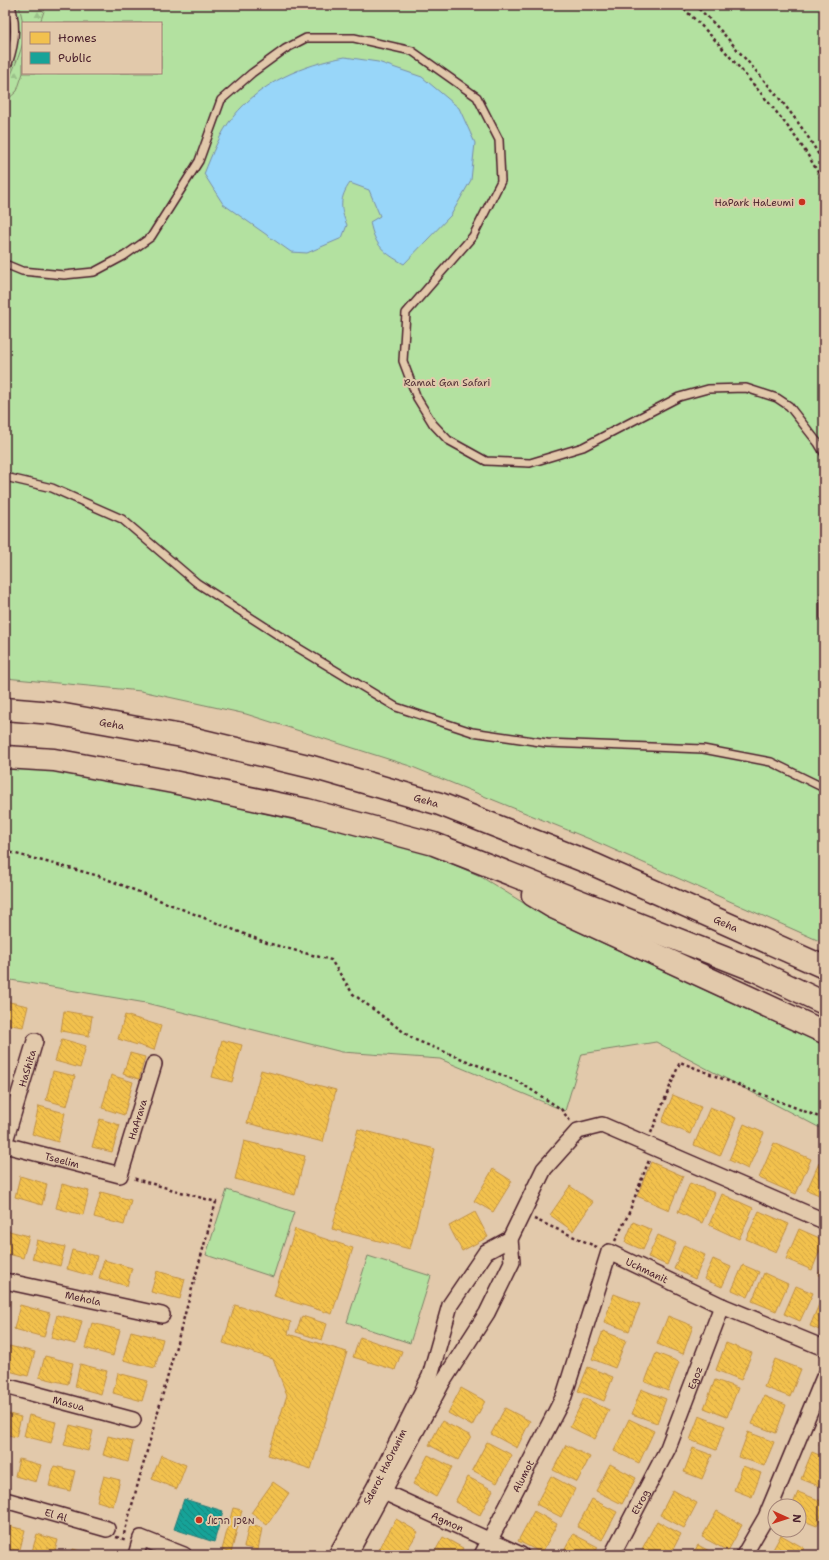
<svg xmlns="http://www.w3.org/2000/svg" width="829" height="1560" font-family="'Shantell Sans','Playpen Sans Hebrew',sans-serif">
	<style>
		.green { fill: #b3e1a0; stroke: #7e8066; fill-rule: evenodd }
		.forest { fill: url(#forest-firs); stroke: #7e8066 }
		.water { fill: #98d6f9; stroke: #798da7 }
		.homes { fill: url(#homes-back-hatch); stroke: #c09044 }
		.public { fill: url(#public-back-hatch); stroke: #267b77 }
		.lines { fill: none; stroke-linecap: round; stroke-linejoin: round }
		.lane-casing { stroke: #4a1f2b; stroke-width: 10 }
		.street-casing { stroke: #4a1f2b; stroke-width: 18 }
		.highway-casing { stroke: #4a1f2b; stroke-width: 25 }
		.path { stroke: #4a1f2b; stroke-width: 2.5; stroke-dasharray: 3 3; stroke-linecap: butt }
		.lane { stroke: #e2c9ab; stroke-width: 7 }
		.street { stroke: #e2c9ab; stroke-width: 15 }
		.highway { stroke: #e2c9ab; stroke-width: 22 }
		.poi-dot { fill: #c8321e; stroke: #e2c9ab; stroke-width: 1.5 }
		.labels { text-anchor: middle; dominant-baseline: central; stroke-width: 4; stroke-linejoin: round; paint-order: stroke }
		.poi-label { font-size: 10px; fill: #4a1f2b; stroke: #e2c9ab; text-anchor: end }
		.park-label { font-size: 10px; fill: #543237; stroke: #e2c9ab }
		.street-label { font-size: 10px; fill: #4a1f2b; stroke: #e2c9ab }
	</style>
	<defs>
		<pattern id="forest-firs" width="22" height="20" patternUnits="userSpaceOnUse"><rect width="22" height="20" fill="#b3e1a0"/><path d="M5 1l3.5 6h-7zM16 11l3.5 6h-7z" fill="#9bc18a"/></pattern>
		<pattern id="homes-back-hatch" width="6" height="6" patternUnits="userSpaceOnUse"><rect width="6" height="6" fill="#f2c14e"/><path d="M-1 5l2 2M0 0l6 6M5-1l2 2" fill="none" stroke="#d1a544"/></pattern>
		<pattern id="public-back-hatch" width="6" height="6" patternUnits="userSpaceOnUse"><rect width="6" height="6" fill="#17a398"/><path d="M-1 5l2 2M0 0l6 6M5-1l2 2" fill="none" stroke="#17847c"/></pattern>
	</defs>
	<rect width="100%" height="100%" fill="#e2c9ab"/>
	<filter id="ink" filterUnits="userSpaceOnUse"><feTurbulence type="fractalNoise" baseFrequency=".025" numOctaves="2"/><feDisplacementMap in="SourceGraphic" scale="8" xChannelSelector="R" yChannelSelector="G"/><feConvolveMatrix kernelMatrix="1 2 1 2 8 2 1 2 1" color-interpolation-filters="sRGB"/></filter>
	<g filter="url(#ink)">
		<!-- green -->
		<g class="green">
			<path d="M5,5H824V943L592,840L410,766L246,714L141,691L5,678ZM23,23H161V73H23Z"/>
			<path d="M5,768L81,772L410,846L478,875L548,918L824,1045V1130L656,1042L582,1054L565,1111L440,1059L342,1052L146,1003L5,979Z"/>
			<path d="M227,1190L294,1212L273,1277L206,1255Z"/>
			<path d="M368,1256L431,1276L410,1343L347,1322Z"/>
		</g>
		<!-- forest -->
		<g class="forest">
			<path d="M19,5H46L40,23H23Z"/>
			<path d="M23,42V73L17,91L5,102C5,80 18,64 23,42Z"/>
		</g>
		<!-- water -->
		<path class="water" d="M345,57L378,62L422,77L459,108L475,143L471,180L451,215L404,264C384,253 375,246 370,222L380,216L369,190L350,183C339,198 340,209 347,225L342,238L307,253L291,252L223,204L204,174C212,154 220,133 233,117C261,82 303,65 345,57Z"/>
		<!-- homes -->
		<g class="homes">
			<path d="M5,1001L28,1006L23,1027L5,1024Z"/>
			<path d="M64,1011L92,1016L89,1036L61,1031Z"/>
			<path d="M125,1015L161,1026L154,1050L118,1039Z"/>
			<path d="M5,1034L9,1035L5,1055Z"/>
			<path d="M62,1039L86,1046L80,1068L55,1061Z"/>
			<path d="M222,1040L242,1045L232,1082L212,1077Z"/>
			<path d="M130,1053L145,1057L139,1079L123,1074Z"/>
			<path d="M261,1070L336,1090L323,1142L247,1123Z"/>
			<path d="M53,1071L75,1076L67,1106L46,1100Z"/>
			<path d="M111,1075L133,1082L124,1115L102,1108Z"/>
			<path d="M673,1095L701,1107L690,1134L662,1122Z"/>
			<path d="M39,1106L65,1113L58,1142L32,1134Z"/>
			<path d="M710,1107L736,1118L720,1156L694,1145Z"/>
			<path d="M100,1119L120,1125L112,1152L92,1147Z"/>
			<path d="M744,1124L764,1133L748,1169L729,1160Z"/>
			<path d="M358,1129L435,1149L410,1249L332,1229Z"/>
			<path d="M244,1141L305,1156L295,1195L235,1179Z"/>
			<path d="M774,1143L811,1159L796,1194L759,1178Z"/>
			<path d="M651,1162L683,1176L669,1210L637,1196Z"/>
			<path d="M819,1163L824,1165V1197L807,1190Z"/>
			<path d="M493,1169L512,1181L493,1212L474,1201Z"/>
			<path d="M20,1176L47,1184L42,1205L15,1197Z"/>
			<path d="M690,1183L715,1193L702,1223L678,1212Z"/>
			<path d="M62,1184L89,1191L83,1215L56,1208Z"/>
			<path d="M570,1186L593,1202L573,1231L550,1215Z"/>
			<path d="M101,1192L131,1200L124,1225L94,1217Z"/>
			<path d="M722,1194L753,1208L739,1239L709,1225Z"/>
			<path d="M759,1211L789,1224L776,1252L746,1239Z"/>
			<path d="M475,1212L488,1237L462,1251L449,1226Z"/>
			<path d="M633,1222L652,1230L643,1250L625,1242Z"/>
			<path d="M295,1229L353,1248L332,1314L274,1296Z"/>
			<path d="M799,1229L824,1240L812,1270L786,1259Z"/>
			<path d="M5,1230L29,1236L23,1258L5,1253Z"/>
			<path d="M658,1235L676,1243L667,1265L648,1257Z"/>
			<path d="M37,1240L65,1247L60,1266L32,1259Z"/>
			<path d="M684,1245L705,1255L695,1279L674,1269Z"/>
			<path d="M72,1250L97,1256L92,1276L67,1269Z"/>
			<path d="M713,1259L731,1267L722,1287L704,1279Z"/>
			<path d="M104,1260L132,1268L127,1286L99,1278Z"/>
			<path d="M824,1262V1278L818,1275Z"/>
			<path d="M743,1265L759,1272L748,1297L732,1290Z"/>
			<path d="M157,1271L185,1279L180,1299L151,1292Z"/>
			<path d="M764,1273L788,1284L776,1311L752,1301Z"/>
			<path d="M796,1286L813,1293L800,1321L784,1314Z"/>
			<path d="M614,1294L640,1304L629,1331L604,1322Z"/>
			<path d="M822,1297L824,1298V1332L810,1326Z"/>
			<path d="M5,1300L10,1301L5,1319Z"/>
			<path d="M20,1305L50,1313L44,1337L14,1329Z"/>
			<path d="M235,1305L291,1322L288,1334L347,1352L311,1469L268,1455L287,1395L273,1359L223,1343Z"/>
			<path d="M57,1315L82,1321L76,1344L51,1338Z"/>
			<path d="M302,1316L327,1324L322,1340L296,1332Z"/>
			<path d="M668,1316L693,1326L683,1354L657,1344Z"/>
			<path d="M92,1323L120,1330L113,1356L85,1348Z"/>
			<path d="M131,1331L163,1339L155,1368L123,1360Z"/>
			<path d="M603,1331L626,1340L615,1368L592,1359Z"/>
			<path d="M360,1337L402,1351L395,1370L353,1357Z"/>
			<path d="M726,1343L752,1353L741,1380L716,1370Z"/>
			<path d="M9,1346L35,1352L28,1376L5,1370V1361Z"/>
			<path d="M656,1353L679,1362L668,1391L645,1382Z"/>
			<path d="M45,1356L73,1363L68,1384L39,1377Z"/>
			<path d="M775,1359L801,1369L790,1397L764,1387Z"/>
			<path d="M80,1364L107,1371L101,1394L75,1387Z"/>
			<path d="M588,1367L613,1377L604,1401L578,1391Z"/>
			<path d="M118,1373L148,1381L142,1401L113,1393Z"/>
			<path d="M715,1380L738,1388L727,1417L704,1408Z"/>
			<path d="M461,1388L485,1401L472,1426L448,1413Z"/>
			<path d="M641,1389L666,1399L657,1423L632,1414Z"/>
			<path d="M764,1396L786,1405L776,1433L752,1424Z"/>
			<path d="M584,1398L609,1410L595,1439L570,1427Z"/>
			<path d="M505,1408L530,1421L517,1448L491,1434Z"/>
			<path d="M5,1413L21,1417L16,1437L5,1434Z"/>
			<path d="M29,1415L56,1422L51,1443L24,1436Z"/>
			<path d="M699,1416L725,1426L716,1450L690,1440Z"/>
			<path d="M629,1419L654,1431L639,1463L614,1451Z"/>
			<path d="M442,1421L471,1436L458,1460L429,1445Z"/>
			<path d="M70,1425L93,1431L88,1451L64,1445Z"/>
			<path d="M748,1432L774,1442L764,1466L739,1457Z"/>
			<path d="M824,1432V1447L819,1445Z"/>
			<path d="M108,1436L133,1442L128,1462L103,1455Z"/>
			<path d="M487,1442L512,1455L497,1483L472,1470Z"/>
			<path d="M566,1445L590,1457L577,1482L553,1470Z"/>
			<path d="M693,1448L712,1455L702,1479L684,1472Z"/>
			<path d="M812,1452L824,1457V1488L801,1479Z"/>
			<path d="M161,1455L186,1465L177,1489L152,1479Z"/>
			<path d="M428,1455L452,1467L436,1497L413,1484Z"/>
			<path d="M19,1459L41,1465L36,1482L15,1476Z"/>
			<path d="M610,1464L636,1478L622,1504L596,1491Z"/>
			<path d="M54,1466L75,1471L70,1491L49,1486Z"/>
			<path d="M743,1466L761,1473L752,1497L734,1490Z"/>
			<path d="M104,1476L120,1480L113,1506L97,1501Z"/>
			<path d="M551,1476L575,1489L561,1517L536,1504Z"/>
			<path d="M468,1477L493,1490L480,1515L455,1502Z"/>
			<path d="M273,1482L289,1493L267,1525L251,1513Z"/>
			<path d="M673,1490L697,1503L684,1528L660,1515Z"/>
			<path d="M798,1492L824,1502V1509L817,1526L799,1519V1506H792Z"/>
			<path d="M592,1499L617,1512L602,1540L577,1527Z"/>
			<path d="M233,1508L242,1510L231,1553L222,1550Z"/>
			<path d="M534,1511L557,1524L542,1553L518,1541Z"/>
			<path d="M717,1511L742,1525L728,1551L702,1537Z"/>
			<path d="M396,1519L418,1532L404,1555H381L377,1553Z"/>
			<path d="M657,1521L681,1534L670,1555H653L642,1549Z"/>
			<path d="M5,1525L25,1530L19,1553L5,1549Z"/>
			<path d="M249,1525L262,1528L258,1550L244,1547Z"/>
			<path d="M37,1534L58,1540L54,1555H31Z"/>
			<path d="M573,1534L598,1547L594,1555H562Z"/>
			<path d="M781,1535L804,1548L800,1555H770Z"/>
			<path d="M443,1537L463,1548L459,1555H433Z"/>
			<path d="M698,1545L717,1555H692Z"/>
			<path d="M73,1549L94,1555H71Z"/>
		</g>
		<!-- public -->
		<path class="public" d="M184,1499L223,1511L214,1542L174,1529Z"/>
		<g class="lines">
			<defs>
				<g id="lane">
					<path d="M5,72C14,49 18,30 11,5"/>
					<path d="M5,264L22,271L64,275L94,272L124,256L151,237L199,161L221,100L252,73L285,49L306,38H354L412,51L477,97L499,140L501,181L473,236L406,313L403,361L417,398L433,424L448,440L486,461L530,463L583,447L679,397L708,389L746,388L777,398L789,406L818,443L824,453"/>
					<path d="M5,477L52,488L122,519L197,583L295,646L396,707L472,732L547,743L703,749L771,762L824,788"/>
					<path d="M824,596V617"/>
				</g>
				<g id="street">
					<path id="s1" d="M5,1141L35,1041"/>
					<path id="s2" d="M5,1145L120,1175L154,1064"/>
					<path id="s3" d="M5,1281L162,1315"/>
					<path id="s4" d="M5,1386L133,1420"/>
					<path id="s5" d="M375,1488L521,1555"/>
					<path id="s6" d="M5,1500L107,1529"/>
					<path d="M136,1555L141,1538L184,1555"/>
					<path id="s7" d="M336,1555L374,1488L430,1376L450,1305L486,1252L510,1239"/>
					<path d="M349,1555L442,1383L487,1313L512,1262L510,1239L544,1169L578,1131L602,1125L824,1221"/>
					<path id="s8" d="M482,1555L564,1396L609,1252L722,1306L824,1348"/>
					<path id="s9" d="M612,1555L668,1448L722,1306"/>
					<path d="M744,1555L766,1517L824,1377"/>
				</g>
				<g id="highway">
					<path id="s10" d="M5,709L53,713L182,736L312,767L440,804L595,865L824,967"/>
					<path d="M5,757L54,760L173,782L307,810L434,844L755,970L824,1003"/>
					<path d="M533,895L553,907L824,1032"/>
				</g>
			</defs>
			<!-- lane casing -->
			<use href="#lane" class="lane-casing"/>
			<!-- street casing -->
			<use href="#street" class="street-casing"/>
			<!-- highway casing -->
			<use href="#highway" class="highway-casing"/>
			<!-- path -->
			<g class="path">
				<path d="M679,5C705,27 726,52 748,78C776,111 805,145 824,184"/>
				<path d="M694,5C715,22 731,43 749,63C776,94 806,128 824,165"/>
				<path d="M5,851L99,876L267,943L331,960L353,994L413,1039L519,1082L561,1109L570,1121"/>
				<path d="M651,1133L680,1062L824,1119"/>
				<path d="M534,1219L597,1247"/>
				<path d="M615,1241L628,1215L649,1160"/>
				<path d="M124,1534L216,1202L132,1178"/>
				<path d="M116,1537L127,1540"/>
			</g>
			<!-- lane -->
			<use href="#lane" class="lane"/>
			<!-- street -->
			<use href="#street" class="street"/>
			<!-- highway -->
			<use href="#highway" class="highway"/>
		</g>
	</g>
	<!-- markers -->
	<g class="poi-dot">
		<circle cx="802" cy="202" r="4"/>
		<circle cx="199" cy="1520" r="4"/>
	</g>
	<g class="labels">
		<!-- poi labels -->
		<g class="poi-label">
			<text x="794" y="202">HaPark HaLeumi</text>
			<text x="207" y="1520" text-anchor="start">משכן הראל</text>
		</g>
		<!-- park labels -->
		<g class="park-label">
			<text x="447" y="382">Ramat Gan Safari</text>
		</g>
		<!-- street labels -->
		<g class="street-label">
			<text stroke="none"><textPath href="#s10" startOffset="108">Geha</textPath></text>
			<text stroke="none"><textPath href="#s10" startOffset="432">Geha</textPath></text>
			<text stroke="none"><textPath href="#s10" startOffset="756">Geha</textPath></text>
			<text stroke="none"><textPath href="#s1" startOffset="76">HaShita</textPath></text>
			<text stroke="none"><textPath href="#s2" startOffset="177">HaArava</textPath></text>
			<text stroke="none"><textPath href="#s2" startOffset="59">Tseelim</textPath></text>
			<text stroke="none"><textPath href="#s8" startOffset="372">Uchmanit</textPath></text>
			<text stroke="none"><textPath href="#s3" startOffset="80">Mehola</textPath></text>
			<text stroke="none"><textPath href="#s9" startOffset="196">Egoz</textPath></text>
			<text stroke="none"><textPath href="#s4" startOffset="66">Masua</textPath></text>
			<text stroke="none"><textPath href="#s7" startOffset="101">Sderot HaOranim</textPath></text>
			<text stroke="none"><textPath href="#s8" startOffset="89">Alumot</textPath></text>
			<text stroke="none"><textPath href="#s9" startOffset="60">Etrog</textPath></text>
			<text stroke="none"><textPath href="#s6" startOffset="53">El Al</textPath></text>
			<text stroke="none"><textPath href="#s5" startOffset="80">Agmon</textPath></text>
		</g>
	</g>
	<!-- margin -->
	<rect width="829" height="1560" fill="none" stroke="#e2c9ab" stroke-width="20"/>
	<rect x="10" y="10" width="809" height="1540" fill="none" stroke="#4a1f2b" stroke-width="1.5" filter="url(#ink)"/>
	<!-- legend -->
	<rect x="22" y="22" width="140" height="52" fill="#e2c9ab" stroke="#a58578"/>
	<rect x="30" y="32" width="20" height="12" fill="#f2c14e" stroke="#a58578"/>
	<text x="58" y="42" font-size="12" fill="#4a1f2b">Homes</text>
	<rect x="30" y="52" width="20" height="12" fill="#17a398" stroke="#a58578"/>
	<text x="58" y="62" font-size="12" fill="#4a1f2b">Public</text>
	<!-- north arrow -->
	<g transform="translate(787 1518) rotate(93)"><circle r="19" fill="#e2c9ab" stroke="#a58578"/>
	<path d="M0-3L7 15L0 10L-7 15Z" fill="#c8321e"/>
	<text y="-6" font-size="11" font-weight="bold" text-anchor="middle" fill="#4a1f2b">N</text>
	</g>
</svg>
